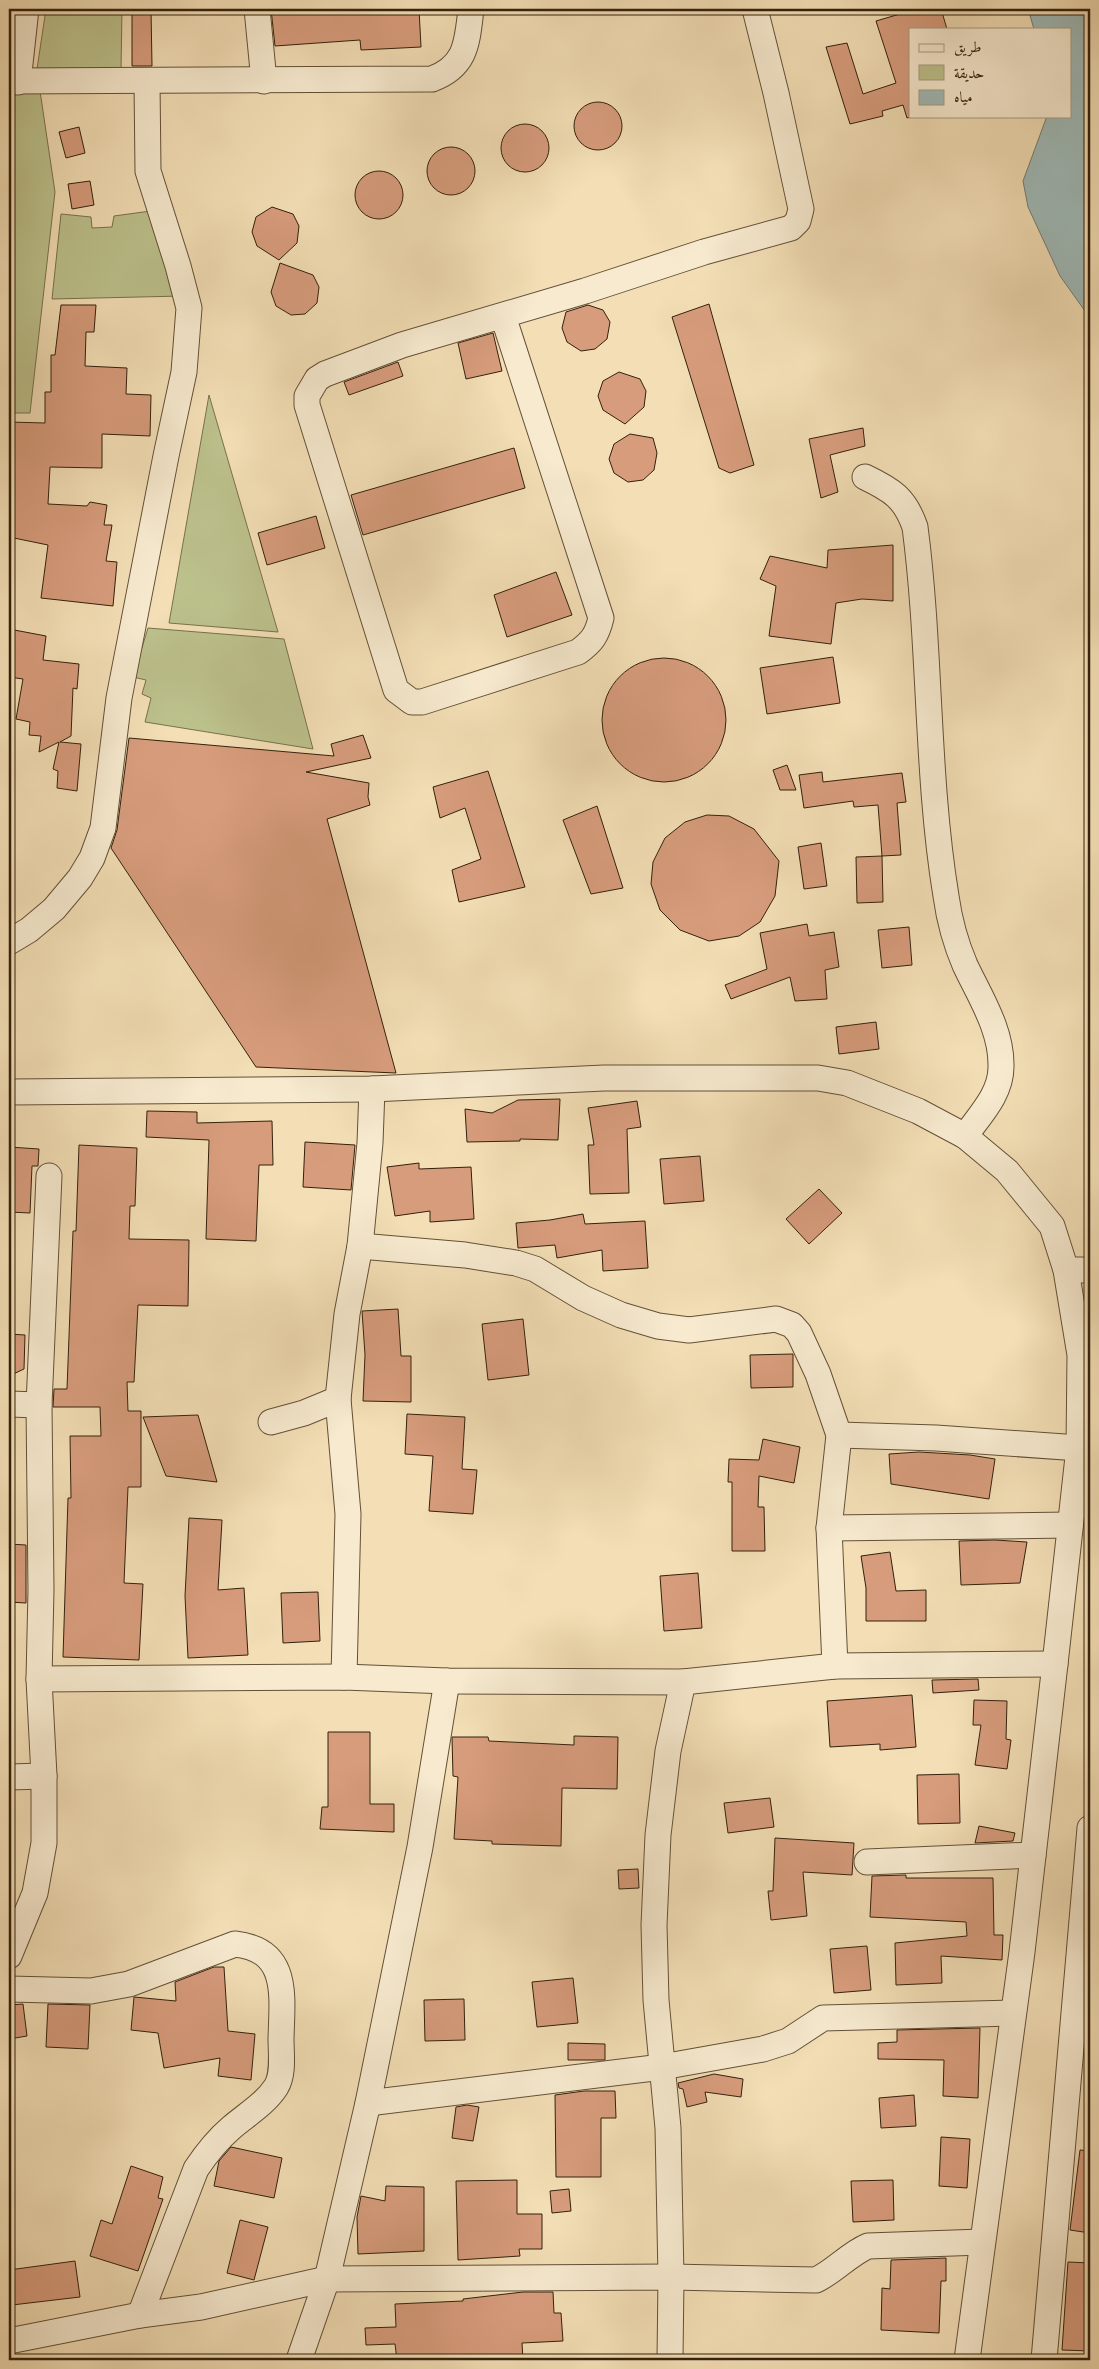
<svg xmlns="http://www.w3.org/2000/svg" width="1099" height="2369" font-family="'IM FELL DW Pica',Amiri,serif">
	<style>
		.green { fill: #bcc18c; stroke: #78714c }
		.water { fill: #9fbab7; stroke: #747d73 }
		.building { fill: #d79c7c; stroke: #33210d }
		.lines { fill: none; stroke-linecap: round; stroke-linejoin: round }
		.minor-casing { stroke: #635037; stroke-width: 27 }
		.minor { stroke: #f7eacf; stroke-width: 25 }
	</style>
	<rect width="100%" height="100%" fill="#f3deb5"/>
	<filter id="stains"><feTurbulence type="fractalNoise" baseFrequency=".004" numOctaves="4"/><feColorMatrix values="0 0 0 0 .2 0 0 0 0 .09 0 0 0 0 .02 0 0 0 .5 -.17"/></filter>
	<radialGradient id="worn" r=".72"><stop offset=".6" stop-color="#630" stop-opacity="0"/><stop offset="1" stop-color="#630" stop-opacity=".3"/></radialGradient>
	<!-- green -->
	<g class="green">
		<path d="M46,9H122L121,69H37Z"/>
		<path d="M40,91L55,192L30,413H9V92Z"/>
		<path d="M158,210L183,296L52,299L61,214L91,217L92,228L112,227L114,216Z"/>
		<path d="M209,395L278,632L169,623Z"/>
		<path d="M148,628L284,639L313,749L145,722L151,698L142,694L146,680L133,677Z"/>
	</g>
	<!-- water -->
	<path class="water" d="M1028,9H1090V318L1060,276L1028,207L1023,181L1047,116H1070V29H1034Z"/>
	<!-- building -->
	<g class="building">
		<path d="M132,9H151L152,66H132Z"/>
		<path d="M271,9H419L421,47L361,50L360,40L275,46Z"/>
		<path d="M917,9H941L947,29H910V117L907,118L903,105L882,111L883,116L850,124L826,47L847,43L863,94L896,83L876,21Z"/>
		<circle cx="598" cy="126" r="24"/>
		<circle cx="525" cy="148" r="24"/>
		<path d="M79,127L85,153L66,158L59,132Z"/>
		<circle cx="451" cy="171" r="24"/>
		<circle cx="379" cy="195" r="24"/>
		<path d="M90,181L94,205L72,209L68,184Z"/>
		<path d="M272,207L293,214L299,226L297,243L279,260L257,246L252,232L256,217Z"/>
		<path d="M280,263L313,275L319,287L317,303L305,314L291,315L276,306L271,292Z"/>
		<path d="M709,304L754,465L730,473L719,468L672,317Z"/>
		<path d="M61,305H96L94,332H86L85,366L127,368L126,394L151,395L150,436L102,434V468L50,467L48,504L87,506L90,502L107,505L104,525H112L106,561L117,562L113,606L41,598L48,545L9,537V422L45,423V392H51V355H55Z"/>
		<path d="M588,305L603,310L610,322L607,339L595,349L581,351L567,342L562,328L566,312Z"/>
		<path d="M493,333L502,371L466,379L458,343Z"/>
		<path d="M398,362L403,376L349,395L344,382Z"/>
		<path d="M619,372L640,379L646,391L644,407L625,424L603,410L598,396L603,381Z"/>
		<path d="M863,428L865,446L830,455L838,492L821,498L809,439Z"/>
		<path d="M630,434L653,438L657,453L654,470L643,480L628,482L614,473L609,459L614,444Z"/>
		<path d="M514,448L525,488L363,535L351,495Z"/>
		<path d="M316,516L325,548L267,565L258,533Z"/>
		<path d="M893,545V601L862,599L836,603L831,644L769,636L776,586L760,579L770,556L827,568L828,550Z"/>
		<path d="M556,572L572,615L507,637L494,595Z"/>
		<path d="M9,629L46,636L43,660L79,664L77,689L73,688L71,736L60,742L81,744L77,791L57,788L58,771L53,769L59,742L39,752L41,736L29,735L30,722L16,719L23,679L9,677Z"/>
		<path d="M833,657L840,703L767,714L760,668Z"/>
		<circle cx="664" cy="720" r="62"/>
		<path d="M363,735L371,758L306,772L369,783L368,797L370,805L327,819L396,1073L256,1067L111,848L117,830L129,738L334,756L331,744Z"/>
		<path d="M787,765L796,790H780L773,770Z"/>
		<path d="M488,771L525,887L459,902L452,870L481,859L465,808L440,818L433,787Z"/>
		<path d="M822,772L823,782L902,773L906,802L897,803L901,855L882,856L878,805L854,807L853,801L804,808L799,775Z"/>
		<path d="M597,806L623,888L591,894L563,820Z"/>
		<path d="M707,815L729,816L754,829L779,861L775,896L760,922L739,936L709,941L680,930L660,910L651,884L653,862L665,838L685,822Z"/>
		<path d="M821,843L827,886L804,889L798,847Z"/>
		<path d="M882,856L883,902L857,903L856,857Z"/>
		<path d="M807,924L809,936L834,932L839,967L825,970L827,999L795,1001L790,977L731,999L725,985L767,969L760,933Z"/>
		<path d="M909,927L912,965L882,968L878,930Z"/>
		<path d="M876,1022L879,1049L839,1054L836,1027Z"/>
		<path d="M560,1099L558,1140L520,1139V1141L467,1142L465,1109L492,1113L518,1100Z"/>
		<path d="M637,1101L641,1127L627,1129L629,1193L590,1194L588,1145H594L588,1108Z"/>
		<path d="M147,1111L197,1112V1123L272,1121L273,1165H259L256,1241L206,1239L209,1140L146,1137Z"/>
		<path d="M305,1142L355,1145L351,1190L303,1187Z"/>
		<path d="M79,1145L137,1148L135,1206H130L129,1239L189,1240L188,1306L138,1305L134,1382H127L128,1411H141V1487H128L124,1583L143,1584L139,1660L63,1657L68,1498H71L70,1436H101L100,1407H53L54,1389H67L73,1231H76Z"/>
		<path d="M9,1147L39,1149L38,1166H32L30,1213L9,1212Z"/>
		<path d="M700,1156L704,1201L664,1204L660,1159Z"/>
		<path d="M419,1163V1169L471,1167L474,1219L430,1222V1211L395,1216L387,1167Z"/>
		<path d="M819,1189L842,1213L809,1244L786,1219Z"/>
		<path d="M583,1214L585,1224L645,1221L648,1268L603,1271L602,1250L557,1258L555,1245L518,1248L516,1223L550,1220Z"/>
		<path d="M398,1309L401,1356H411V1402L363,1401L365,1355L362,1311Z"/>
		<path d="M523,1319L529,1375L488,1380L482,1324Z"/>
		<path d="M9,1334L25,1335L24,1369L9,1376Z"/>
		<path d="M793,1354V1387L751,1388L750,1355Z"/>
		<path d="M407,1414L465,1417L462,1469L477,1470L473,1514L429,1511L433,1456L405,1454Z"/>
		<path d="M198,1415L217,1482L166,1476L143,1417Z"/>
		<path d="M763,1439L800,1447L794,1483L759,1476L758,1507H764L765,1551H732V1482H728L729,1459L759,1460Z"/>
		<path d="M919,1452L970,1455L995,1459L989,1499L891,1484L889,1454Z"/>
		<path d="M189,1518L222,1520L218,1590L244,1588L248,1655L188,1658L185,1596Z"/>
		<path d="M995,1540L1027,1542L1020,1583L961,1585L959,1541Z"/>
		<path d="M9,1544L26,1545V1603L9,1602Z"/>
		<path d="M890,1552L896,1591L926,1590V1621H866V1588L861,1556Z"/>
		<path d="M698,1573L702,1628L664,1631L660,1576Z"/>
		<path d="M318,1592L320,1641L283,1643L281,1593Z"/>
		<path d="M978,1679L979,1690L933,1693L932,1680Z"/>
		<path d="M912,1695L916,1747L880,1750V1744L830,1747L827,1701Z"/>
		<path d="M974,1700L1007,1701L1006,1739L1011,1740L1007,1769L975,1765L981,1725H973Z"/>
		<path d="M328,1732H370V1804H394V1832L320,1829L322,1807H328Z"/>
		<path d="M574,1736L618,1737L617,1789L562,1788L561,1846L492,1844V1841L454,1839L458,1777L453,1776L452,1737H488L489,1741L574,1745Z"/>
		<path d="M959,1774L960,1823L918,1824L917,1775Z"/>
		<path d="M770,1798L774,1827L728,1833L724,1803Z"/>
		<path d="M979,1826L1015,1833L1013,1841L975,1843Z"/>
		<path d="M775,1838L854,1843L852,1875L803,1872L807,1916L771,1920L768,1891H773Z"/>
		<path d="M638,1869L639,1888L619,1889L618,1870Z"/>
		<path d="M906,1875V1878H993L994,1935H1003L1002,1960L941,1956L942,1983L896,1985L895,1943L967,1936L966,1922L870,1917L872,1876Z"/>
		<path d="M867,1946L871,1990L834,1993L830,1949Z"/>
		<path d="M214,1967H224L228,2031L255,2034L251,2080L218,2076L220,2058L164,2068L158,2033L131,2030L134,1997L176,2001L175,1982Z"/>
		<path d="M573,1978L578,2023L537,2027L532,1982Z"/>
		<path d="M464,1999L465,2040L425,2041L424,2000Z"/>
		<path d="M23,2004L27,2036L9,2039V2005Z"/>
		<path d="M48,2004L90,2005L88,2049L46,2047Z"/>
		<path d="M980,2028L978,2098L943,2096L944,2060L878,2059V2043L897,2042V2030Z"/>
		<path d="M568,2043L605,2044V2060H568Z"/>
		<path d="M714,2074L743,2079L741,2097L705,2092L707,2102L687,2107L683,2089L679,2088L678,2083Z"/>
		<path d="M584,2091H615L616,2118H601V2177H556L555,2095Z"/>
		<path d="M914,2095L916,2126L881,2128L879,2098Z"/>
		<path d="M467,2105L479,2107L473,2141L452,2138L456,2107Z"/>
		<path d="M941,2137L970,2139L967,2188L939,2186Z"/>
		<path d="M231,2147L282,2158L274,2198L214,2186L219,2161Z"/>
		<path d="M1080,2150L1090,2151V2233L1070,2230Z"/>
		<path d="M131,2166L163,2177L158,2198L163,2199L138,2271L90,2256L101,2220L112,2224Z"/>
		<path d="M517,2180V2214H542V2249H519L520,2256L458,2260L456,2181Z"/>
		<path d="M893,2180L894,2220L853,2222L851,2181Z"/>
		<path d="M386,2186L424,2187V2251L358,2254L357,2217L361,2196L385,2201Z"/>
		<path d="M569,2189L571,2211L552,2213L550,2191Z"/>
		<path d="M240,2220L268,2227L254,2280L227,2273Z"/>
		<path d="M946,2258V2281H941L939,2333L881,2330L882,2288L890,2289L891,2260Z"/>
		<path d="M75,2261L80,2297L12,2305L9,2270Z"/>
		<path d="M1068,2262L1090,2263V2351L1062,2350Z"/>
		<path d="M523,2292H553L554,2313H561L563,2341L522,2343L523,2360H397L395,2344L366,2345L365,2328L396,2327L395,2304L463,2301V2299Z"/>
	</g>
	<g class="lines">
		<defs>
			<g id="minor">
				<path d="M257,9L264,81"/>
				<path d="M9,81L432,79C467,66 467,42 471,9"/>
				<path d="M18,82L26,9"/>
				<path d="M503,316L601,618C597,635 592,642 578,652L422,702H412L396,690L307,405V396L317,379L325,374L402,345L585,291L704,252L791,228L798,221L801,209L776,93L755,9"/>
				<path d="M865,477C892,490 905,498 915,527C931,649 926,774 946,896C949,918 956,944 965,965C980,997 1002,1030 1001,1067C1001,1094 980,1115 965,1136"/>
				<path d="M9,942L29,930L54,909L80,878L92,858L103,828L119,698L166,456L184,372L189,308L178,266L148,171L147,82"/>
				<path d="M9,1092L372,1089L604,1078H818L847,1083L918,1111L965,1136L1007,1171L1052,1226L1066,1270L1080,1355L1079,1448L1055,1664L1022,1952L967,2360"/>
				<path d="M360,1246L465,1255L516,1263L535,1269L583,1298L621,1315L658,1326L689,1330L776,1319L792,1325L799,1333L818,1374L839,1435L829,1528L835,1666"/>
				<path d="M1066,1270H1090"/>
				<path d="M9,1404L39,1405"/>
				<path d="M271,1422L304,1413L338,1399"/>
				<path d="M839,1435L936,1438L1079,1448"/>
				<path d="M829,1528L1070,1525"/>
				<path d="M344,1677L348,1514L338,1399L347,1314L360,1246L370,1143L372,1089"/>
				<path d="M39,1679L344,1677L447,1681L683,1682L835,1666L1055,1664"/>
				<path d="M9,1777L44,1776"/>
				<path d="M867,1862L1033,1855"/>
				<path d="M9,1956L35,1893L44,1843V1776L39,1679L41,1590L39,1405L49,1176"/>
				<path d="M9,1989L91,1991L129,1984L235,1944C290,1950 282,1996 281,2039C281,2054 284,2074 276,2087C265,2104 246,2115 231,2128C217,2140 206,2154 196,2169L140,2315"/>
				<path d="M368,2103L662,2067L763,2049L788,2041L823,2018L1013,2013"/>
				<path d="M9,2341L140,2315L201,2307L327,2279L671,2277L816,2280C835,2271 849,2254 868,2246L982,2242"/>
				<path d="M299,2360L327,2279L368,2103L420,1847L447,1681"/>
				<path d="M670,2360L671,2277L668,2128L656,2000L654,1925L658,1835L668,1751L683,1682"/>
				<path d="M1044,2360L1090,1828"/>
			</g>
		</defs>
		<!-- minor casing -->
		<use href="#minor" class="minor-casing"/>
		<!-- minor -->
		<use href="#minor" class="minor"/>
	</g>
	<!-- margin -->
	<rect width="1099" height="2369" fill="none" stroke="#f3deb5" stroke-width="30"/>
	<rect x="10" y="10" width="1079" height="2349" fill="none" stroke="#33210d" stroke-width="2.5"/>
	<rect x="15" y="15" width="1069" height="2339" fill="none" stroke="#33210d"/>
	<!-- legend -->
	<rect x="909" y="28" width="162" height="90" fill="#f7eacf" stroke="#a99a81"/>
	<rect x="919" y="44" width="25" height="8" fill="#f7eacf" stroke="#a99a81"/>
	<text x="954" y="52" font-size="15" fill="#33210d">طريق</text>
	<rect x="919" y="65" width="25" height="15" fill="#bcc18c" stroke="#a99a81"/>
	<text x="954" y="78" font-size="15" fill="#33210d">حديقة</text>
	<rect x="919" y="90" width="25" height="15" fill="#9fbab7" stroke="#a99a81"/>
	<text x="954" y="102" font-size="15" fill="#33210d">مياه</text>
	<rect width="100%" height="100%" filter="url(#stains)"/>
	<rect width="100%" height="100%" fill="url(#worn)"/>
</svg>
